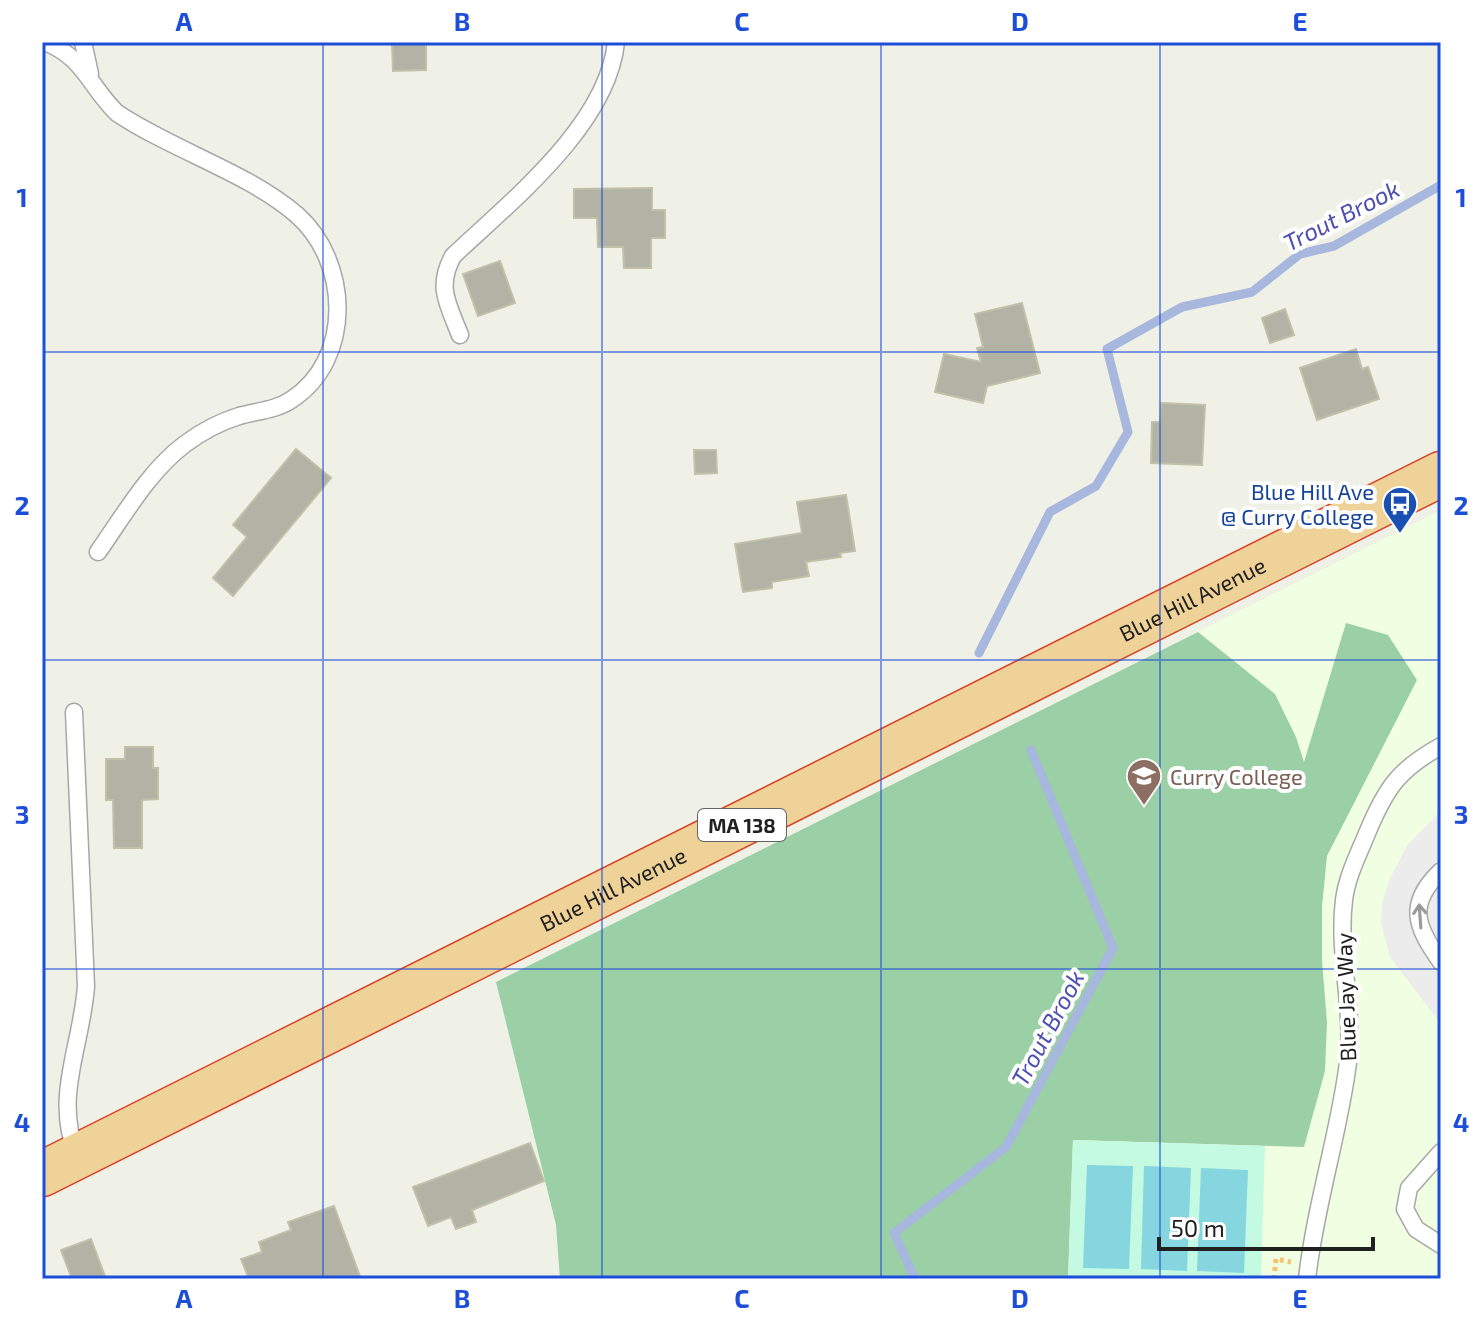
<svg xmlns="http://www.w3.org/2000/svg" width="1483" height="1321" font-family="'Exo 2',sans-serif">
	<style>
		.education { fill: #f0ffe1 }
		.forest { fill: #9bcfa5 }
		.park { fill: #c4f9e2 }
		.pitch { fill: #85d6de }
		.parking { fill: #ececec }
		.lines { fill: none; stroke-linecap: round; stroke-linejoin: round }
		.stream { stroke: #a7b7dd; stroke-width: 9 }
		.building { fill: #b2b2a5; stroke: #c2c0a9; stroke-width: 2 }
		.service-casing { stroke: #a7a7a7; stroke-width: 19 }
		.trunk-casing { stroke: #da4027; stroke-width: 47 }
		.path { stroke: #f9c06f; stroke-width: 5; stroke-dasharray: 4 4; stroke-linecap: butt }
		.service { stroke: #fff; stroke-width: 16 }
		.trunk { stroke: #efd298; stroke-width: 44 }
		.oneway { stroke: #9b9b9b }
		.grid { fill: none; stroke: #1d4ed8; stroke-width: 2; stroke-opacity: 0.55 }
		.labels { text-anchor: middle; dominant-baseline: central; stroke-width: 8; stroke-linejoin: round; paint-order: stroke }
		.shield { fill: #fff; stroke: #636363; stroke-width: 2 }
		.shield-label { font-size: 20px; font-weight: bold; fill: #202020 }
		.transit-label { font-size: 22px; fill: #164399; stroke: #fff; text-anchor: end }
		.street-label { font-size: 22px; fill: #202020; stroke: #fff }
		.education-label { font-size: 22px; fill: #785e54; stroke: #fff; text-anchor: start }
		.water-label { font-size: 24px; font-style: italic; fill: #4c4eb0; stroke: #fff }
		.neatline { fill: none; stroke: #1d4ed8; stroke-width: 3 }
		.grid-label { font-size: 26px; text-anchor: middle; font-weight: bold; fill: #1d4ed8 }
	</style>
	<rect width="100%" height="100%" fill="#eff0e6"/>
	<!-- education -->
	<path class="education" d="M1441,510V1279H569L496,982Z"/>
	<!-- forest -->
	<path class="forest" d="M1346,623L1388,635L1417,680L1327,856L1322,906V961L1327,1022L1325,1071L1304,1147L1073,1140L1068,1279H560L556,1225L496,982L1198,632L1275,694L1296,737L1304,762Z"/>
	<!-- park -->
	<path class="park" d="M1073,1140L1265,1146L1261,1279H1068Z"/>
	<!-- pitch -->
	<g class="pitch">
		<path d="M1087,1165L1133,1166L1129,1269L1083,1268Z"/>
		<path d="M1144,1166L1191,1168L1187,1271L1141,1269Z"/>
		<path d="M1201,1168L1248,1170L1244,1273L1197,1271Z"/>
	</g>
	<!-- parking -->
	<path class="parking" d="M1441,811V1024L1390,957L1381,923L1382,903L1390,878L1408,844Z"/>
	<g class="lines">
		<!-- stream -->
		<g class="stream">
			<path d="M979,653L1050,512L1096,486L1128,432L1107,349L1182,307L1252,292L1300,254L1334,246L1441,185"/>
			<path d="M915,1279L894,1233L1006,1147L1113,948L1031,750"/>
		</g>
	</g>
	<!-- building -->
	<g class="building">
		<path d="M395,42H426V70L393,71L392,44Z"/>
		<path d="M652,188V210H665V238H651V268H624L623,247H598L597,218H574V189Z"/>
		<path d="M500,261L515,303L478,316L463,274Z"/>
		<path d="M1022,303L1040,373L987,386L983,403L935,392L944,354L981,362L977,348L983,347L975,314Z"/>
		<path d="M1285,309L1294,335L1270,343L1262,318Z"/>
		<path d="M1356,349L1362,369L1368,367L1379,399L1317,420L1300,368Z"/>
		<path d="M1161,403L1205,405L1202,465L1151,463L1152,422H1160Z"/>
		<path d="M296,449L331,478L233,596L213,578L247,537L233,525Z"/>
		<path d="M694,450H716L717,473L695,474Z"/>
		<path d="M846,495L855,551L840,553L841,557L806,562L809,576L772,582V588L743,592L735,544L802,533L797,502Z"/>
		<path d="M125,747H153V768H158V799L142,800V848H114L113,800H106V759H125Z"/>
		<path d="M530,1143L544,1181L472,1210L476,1222L456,1229L451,1217L428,1226L413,1187Z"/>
		<path d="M334,1206L361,1279H249L241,1259L262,1252L259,1242L291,1230L288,1222Z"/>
		<path d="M91,1239L106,1279H72L61,1250Z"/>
	</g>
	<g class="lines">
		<defs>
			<g id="service">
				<path d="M45,42C85,58 89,86 117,113C172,150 249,173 297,215C350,262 354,359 291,400C276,410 257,411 239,416C220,422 201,432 185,444C149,471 124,515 98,552"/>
				<path d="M83,42L90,74"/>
				<path d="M460,335C448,304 436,287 453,256C510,202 608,125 616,42"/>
				<path d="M74,712L86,986C82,1045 53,1097 77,1155"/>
				<path d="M1441,871C1406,904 1416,927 1441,962"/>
				<path d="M1441,1152L1409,1188L1405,1209L1416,1229L1441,1245"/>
				<path d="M1307,1279C1315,1208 1337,1140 1347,1070C1356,1013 1337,957 1344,900C1347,876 1359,853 1368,831C1386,788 1399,769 1441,746"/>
			</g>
			<g id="trunk">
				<path id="s1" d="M42,1174L1441,474"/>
			</g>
		</defs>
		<!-- service casing -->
		<use href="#service" class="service-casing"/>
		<!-- trunk casing -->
		<use href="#trunk" class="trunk-casing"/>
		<!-- path -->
		<path class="path" d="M1274,1279L1276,1259L1291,1262"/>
		<!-- service -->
		<use href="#service" class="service"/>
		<!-- trunk -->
		<use href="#trunk" class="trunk"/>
	</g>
	<!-- one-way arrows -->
	<defs><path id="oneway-shaft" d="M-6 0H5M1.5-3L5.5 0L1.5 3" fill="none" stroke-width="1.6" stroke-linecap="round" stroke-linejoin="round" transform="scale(2)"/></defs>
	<use class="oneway" href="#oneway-shaft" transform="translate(1420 916) rotate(-94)"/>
	<!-- grid -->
	<path class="grid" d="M323,42V1279M602,42V1279M881,42V1279M1160,42V1279M42,352H1441M42,660H1441M42,969H1441"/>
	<!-- icons -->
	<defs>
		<symbol id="bus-pin" viewBox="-11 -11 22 30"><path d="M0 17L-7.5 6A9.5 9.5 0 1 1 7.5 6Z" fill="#1a4fb4" stroke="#fff"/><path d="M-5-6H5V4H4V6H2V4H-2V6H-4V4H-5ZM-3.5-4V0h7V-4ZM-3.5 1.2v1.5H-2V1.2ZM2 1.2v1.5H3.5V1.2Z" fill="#fff"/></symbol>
		<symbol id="university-pin" viewBox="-11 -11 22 30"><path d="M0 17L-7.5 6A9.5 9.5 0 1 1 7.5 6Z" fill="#8d6e63" stroke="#fff"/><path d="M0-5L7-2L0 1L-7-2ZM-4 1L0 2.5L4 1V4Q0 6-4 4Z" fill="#fff"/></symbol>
	</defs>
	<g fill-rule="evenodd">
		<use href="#bus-pin" x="1380" y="484" width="40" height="54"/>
		<use href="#university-pin" x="1124" y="756" width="40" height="54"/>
	</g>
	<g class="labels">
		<!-- shield labels -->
		<rect class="shield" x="698" y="809" width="88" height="32" rx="6"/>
		<g class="shield-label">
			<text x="742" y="825">MA 138</text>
		</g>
		<!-- transit labels -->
		<g class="transit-label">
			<text x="1374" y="491">Blue Hill Ave<tspan x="1374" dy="25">@ Curry College</tspan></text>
		</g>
		<!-- street labels -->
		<g class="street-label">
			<text stroke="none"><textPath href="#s1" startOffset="1286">Blue Hill Avenue</textPath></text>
			<text stroke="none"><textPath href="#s1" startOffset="638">Blue Hill Avenue</textPath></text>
			<text transform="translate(1345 997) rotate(-92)">Blue Jay Way</text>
		</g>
		<!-- education labels -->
		<g class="education-label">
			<text x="1170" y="776">Curry College</text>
		</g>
		<!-- water labels -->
		<g class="water-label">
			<text transform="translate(1341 215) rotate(-27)">Trout Brook</text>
			<text transform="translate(1047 1028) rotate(-62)">Trout Brook</text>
		</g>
	</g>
	<!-- border -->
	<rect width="1483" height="1321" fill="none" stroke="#ffffff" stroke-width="88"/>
	<!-- scale -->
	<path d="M1159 1237v12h214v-12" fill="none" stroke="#202020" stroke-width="4"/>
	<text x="1171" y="1237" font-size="24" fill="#202020" stroke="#ffffff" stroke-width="6" paint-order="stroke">50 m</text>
	<rect x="44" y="44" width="1395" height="1233" class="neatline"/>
	<g class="grid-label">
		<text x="184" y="31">A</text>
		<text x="462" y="31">B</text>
		<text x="742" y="31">C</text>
		<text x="1020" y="31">D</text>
		<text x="1300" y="31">E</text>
		<text x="22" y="207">1</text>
		<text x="1461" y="207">1</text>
		<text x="22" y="515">2</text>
		<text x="1461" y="515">2</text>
		<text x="22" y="824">3</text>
		<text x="1461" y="824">3</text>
		<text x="22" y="1132">4</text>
		<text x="1461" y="1132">4</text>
		<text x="184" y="1308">A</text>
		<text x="462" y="1308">B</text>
		<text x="742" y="1308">C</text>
		<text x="1020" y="1308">D</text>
		<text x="1300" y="1308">E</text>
	</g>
</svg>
